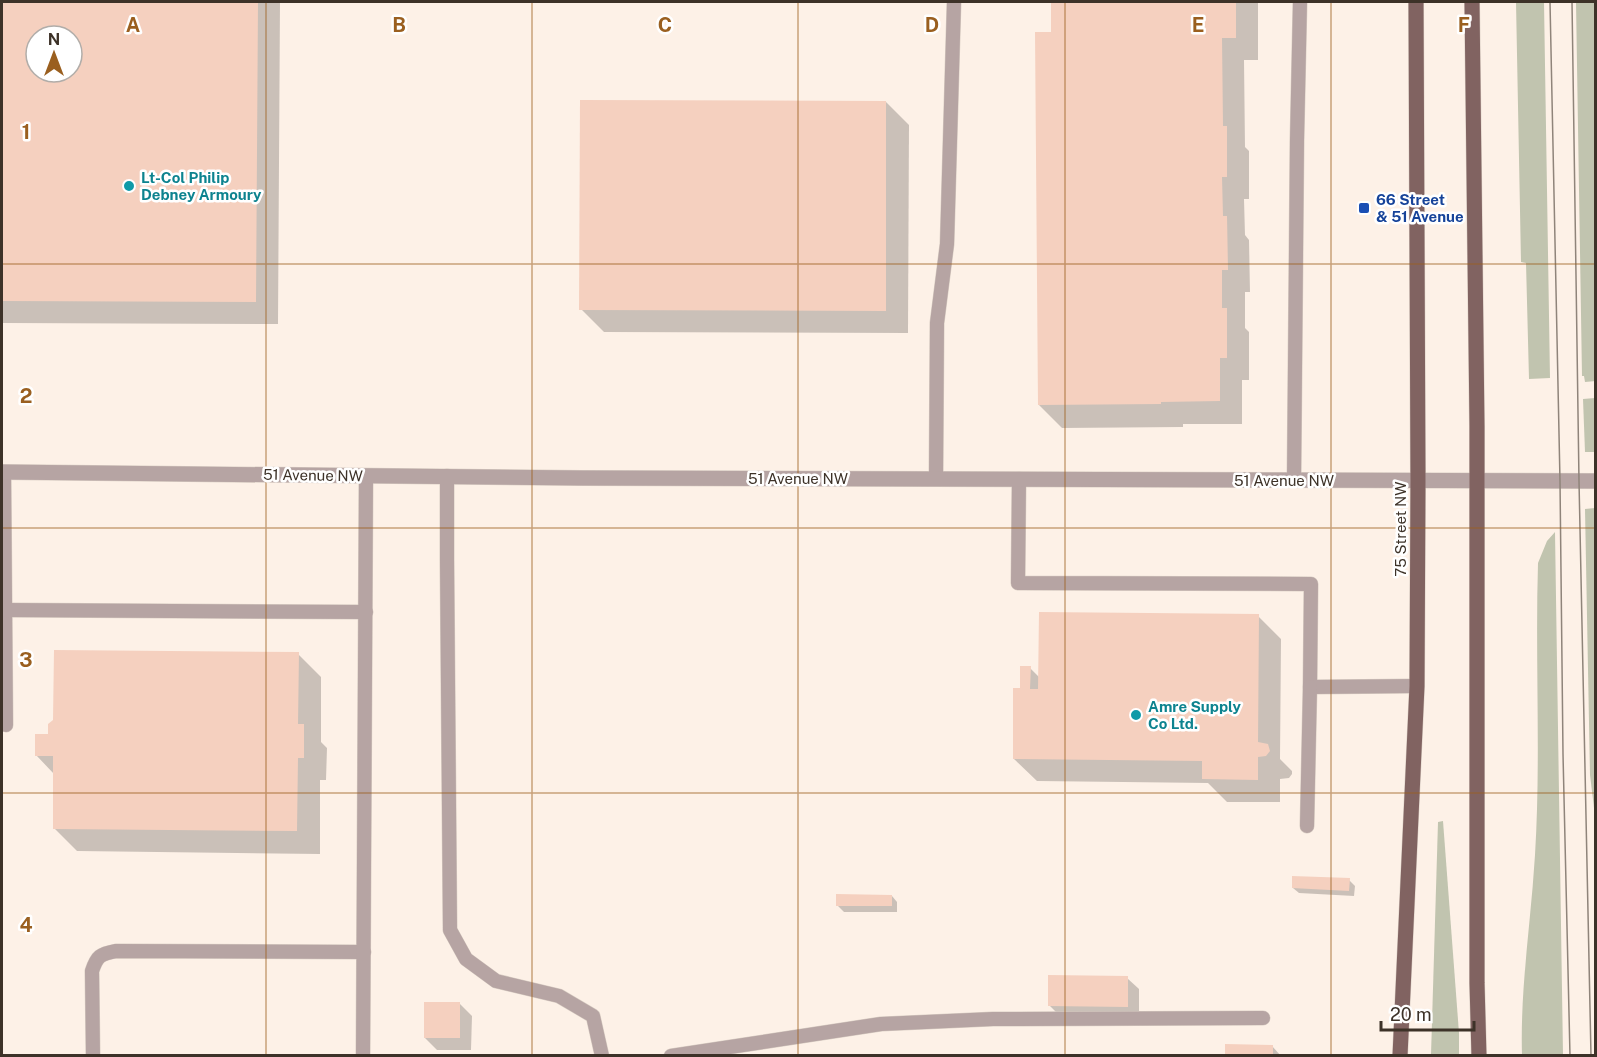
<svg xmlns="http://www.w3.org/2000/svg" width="1597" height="1057" font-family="'Public Sans',sans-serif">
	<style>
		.green { fill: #c1c4af }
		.shadow { fill: #0003; fill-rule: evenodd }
		.building { fill: #f5d0bf; fill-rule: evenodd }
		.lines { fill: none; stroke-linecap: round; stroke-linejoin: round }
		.service-casing { stroke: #dacfc5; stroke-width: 15 }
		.tertiary-casing { stroke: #dacfc5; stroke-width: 16 }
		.primary-casing { stroke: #dacfc5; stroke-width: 16 }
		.service { stroke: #b6a4a3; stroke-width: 14 }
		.tertiary { stroke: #b6a4a3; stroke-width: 15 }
		.primary { stroke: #816361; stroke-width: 15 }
		.tram { stroke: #8f847a; stroke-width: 1.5 }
		.grid { fill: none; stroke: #9a5f1f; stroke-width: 1.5; stroke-opacity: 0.55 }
		.culture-dot { fill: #0f9aa8; stroke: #fff; stroke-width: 2 }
		.transit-dot { fill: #1a4fb4; stroke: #fff; stroke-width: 2 }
		.labels { text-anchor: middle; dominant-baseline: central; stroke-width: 5; stroke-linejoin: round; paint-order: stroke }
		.culture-label { font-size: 15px; font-weight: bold; fill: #0d838f; stroke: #fff; text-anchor: start }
		.transit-label { font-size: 15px; font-weight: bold; fill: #164399; stroke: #fff; text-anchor: start }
		.street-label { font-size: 15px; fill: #3d3228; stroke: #fff }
		.grid-label { font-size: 20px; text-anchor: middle; font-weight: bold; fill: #9a5f1f; stroke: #fff; stroke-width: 5; stroke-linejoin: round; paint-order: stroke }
	</style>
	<rect width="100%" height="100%" fill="#fdf1e7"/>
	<!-- green -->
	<g class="green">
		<path d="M1516,2H1544L1550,378L1529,379L1526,263L1521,262Z"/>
		<path d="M1576,2H1596V381L1585,382L1584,376H1582Z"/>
		<path d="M1595,398V452H1585L1583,399Z"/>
		<path d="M1595,508H1596L1595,816L1590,775L1585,509Z"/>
		<path d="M1555,532L1563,1055H1522C1520,988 1531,922 1535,855C1541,758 1535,660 1538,563L1547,541Z"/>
		<path d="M1443,821L1459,1033V1055H1431L1438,822Z"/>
	</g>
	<!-- shadow -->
	<g class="shadow">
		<path d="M2,2H280L278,324L2,323ZM36,36H72V72H36Z"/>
		<path d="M1052,2H1258V60H1244L1245,147L1249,151V199H1244L1245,235L1249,240L1250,292H1245V328L1249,332V380H1242V424H1183V427L1062,428L1039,405L1053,33Z"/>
		<path d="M886,102L909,125L908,333L604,332L581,309Z"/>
		<path d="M1258,616L1281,639L1280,759L1292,771V774L1289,778L1280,779V802H1227L1208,783L1037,781L1014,759L1021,689L1030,668L1040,678Z"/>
		<path d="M298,654L321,677V742L327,748L326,780H320V854L77,851L54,828V774L36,755L49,735Z"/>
		<path d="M1349,880L1355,886L1354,896L1299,893L1293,888Z"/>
		<path d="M892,896L897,902V912H844L838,906Z"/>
		<path d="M1127,978L1139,989V1018L1061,1017L1049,1005Z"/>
		<path d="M460,1004L472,1016L471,1050H437L425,1038Z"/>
		<path d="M1272,1046L1281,1056H1227Z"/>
	</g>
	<!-- building -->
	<g class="building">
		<path d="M2,2H258L256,302L2,301ZM36,36H72V72H36Z"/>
		<path d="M1051,2H1236V38H1222L1223,126H1227V177H1222L1223,216H1227L1228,270H1222V308H1227V358H1220V401L1161,402V404L1038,405L1035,32H1051Z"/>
		<path d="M580,100L886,101V311L579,310Z"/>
		<path d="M1039,612L1259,614L1258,742L1268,744L1270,751L1266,756L1258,757V780L1202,779V761L1013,759V688H1020V666H1031L1030,689H1038Z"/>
		<path d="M54,650L299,652L298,724H304V758H298L297,831L53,829V756H35V734H48V724L53,720Z"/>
		<path d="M1292,876L1350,878L1349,891L1292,888Z"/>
		<path d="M836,894L892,895V906H836Z"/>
		<path d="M1048,975L1128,976V1007L1048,1006Z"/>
		<rect x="424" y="1002" width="36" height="36"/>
		<path d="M1225,1044L1273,1045V1056H1225Z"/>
	</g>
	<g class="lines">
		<defs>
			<g id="service">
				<path d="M4,472L6,725"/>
				<path d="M447,476V560L450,930L466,959L496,981L559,996L593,1016L602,1056"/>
				<path d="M936,478L937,323L947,244L954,2"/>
				<path d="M1019,479L1018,583L1311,584L1310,687L1417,686"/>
				<path d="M1294,480L1297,140L1300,2"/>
				<path d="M5,610L366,612"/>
				<path d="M1307,826L1310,687"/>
				<path d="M93,1056L92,971C97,956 100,954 116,951L364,952"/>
				<path d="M363,1056L366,476"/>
				<path d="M671,1056L881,1024L993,1019L1263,1018"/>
			</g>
			<path id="tertiary" d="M2,472L582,478L1596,481"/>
			<g id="primary">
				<path d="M1472,2L1477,426V983L1479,1056"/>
				<path d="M1400,1056L1417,686L1418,480L1416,2"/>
			</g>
		</defs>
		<!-- service casing -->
		<use href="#service" class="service-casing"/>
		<!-- tertiary casing -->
		<use href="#tertiary" class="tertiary-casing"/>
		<!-- primary casing -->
		<use href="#primary" class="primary-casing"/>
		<!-- service -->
		<use href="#service" class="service"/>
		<!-- tertiary -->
		<use href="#tertiary" class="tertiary"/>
		<!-- primary -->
		<use href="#primary" class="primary"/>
		<!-- tram -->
		<g class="tram">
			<path d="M1550,2L1560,481L1563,754L1570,1056"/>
			<path d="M1572,2L1579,481L1591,1056"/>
		</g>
	</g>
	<!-- grid -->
	<path class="grid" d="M266,2V1056M532,2V1056M798,2V1056M1065,2V1056M1331,2V1056M2,264H1596M2,528H1596M2,793H1596"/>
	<!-- markers -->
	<g class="culture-dot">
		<circle cx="129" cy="186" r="6"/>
		<circle cx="1136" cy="715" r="6"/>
	</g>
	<rect class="transit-dot" x="1358" y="202" width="12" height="12" rx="3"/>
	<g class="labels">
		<!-- culture labels -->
		<g class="culture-label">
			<text x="141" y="177">Lt-Col Philip<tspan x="141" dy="17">Debney Armoury</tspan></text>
			<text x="1148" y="706">Amre Supply<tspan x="1148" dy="17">Co Ltd.</tspan></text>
		</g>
		<!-- transit labels -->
		<g class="transit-label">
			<text x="1376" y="199">66 Street<tspan x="1376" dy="17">&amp; 51 Avenue</tspan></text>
		</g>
		<!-- street labels -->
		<g class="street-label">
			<text transform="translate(313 475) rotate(1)">51 Avenue NW</text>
			<text x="798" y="478">51 Avenue NW</text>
			<text x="1284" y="480">51 Avenue NW</text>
			<text transform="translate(1400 529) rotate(-90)">75 Street NW</text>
		</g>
	</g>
	<g class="grid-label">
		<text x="133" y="32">A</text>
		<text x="399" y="32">B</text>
		<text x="665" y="32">C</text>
		<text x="932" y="32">D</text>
		<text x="1198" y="32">E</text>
		<text x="1464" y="32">F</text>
		<text x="26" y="139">1</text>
		<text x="26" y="403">2</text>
		<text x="26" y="667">3</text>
		<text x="26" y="932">4</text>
	</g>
	<!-- border -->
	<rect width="1597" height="1057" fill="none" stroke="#3d3228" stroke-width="6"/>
	<!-- north arrow -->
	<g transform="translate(54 54)"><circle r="28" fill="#ffffff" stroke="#b1ada9" stroke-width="1.5"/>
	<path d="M0-4.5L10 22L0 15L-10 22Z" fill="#9a5f1f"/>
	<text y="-9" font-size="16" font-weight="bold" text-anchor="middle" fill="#3d3228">N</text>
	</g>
	<!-- scale -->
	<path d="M1381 1021v9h93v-9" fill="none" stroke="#3d3228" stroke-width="3"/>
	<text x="1390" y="1021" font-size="18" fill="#3d3228" stroke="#ffffff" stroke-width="4.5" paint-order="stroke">20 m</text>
</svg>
